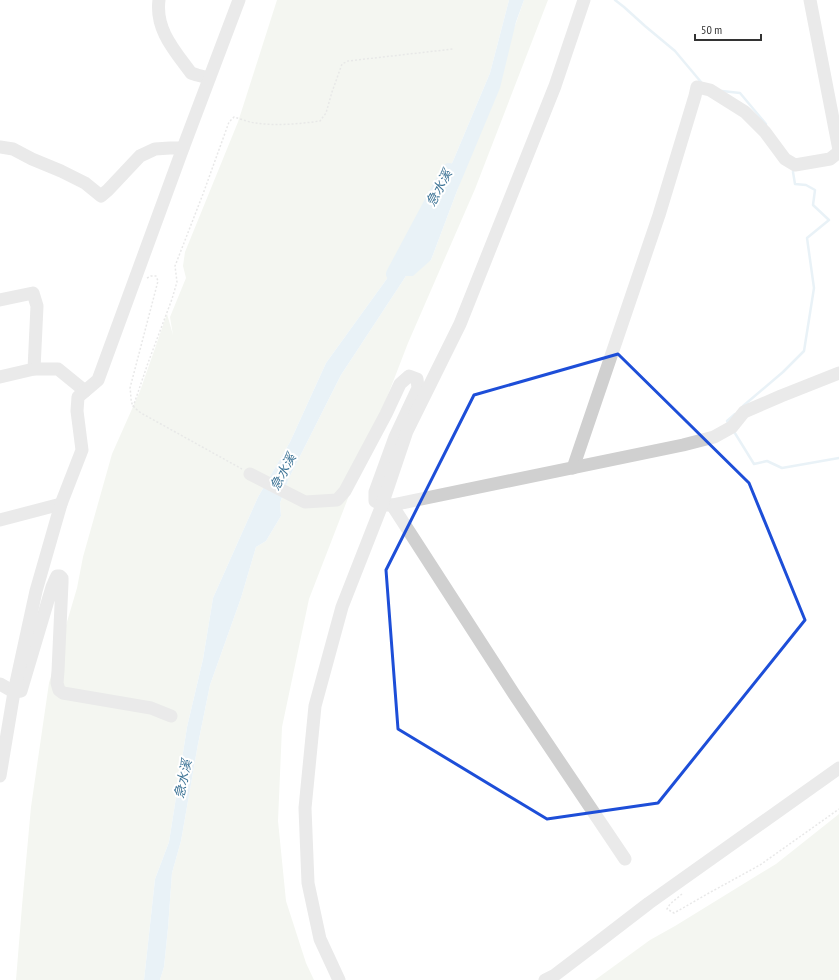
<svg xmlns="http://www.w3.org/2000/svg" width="839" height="980" font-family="'PT Sans Narrow','Noto Sans TC',sans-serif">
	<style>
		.green { fill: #e6ecdf }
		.water { fill: #cfe2ee }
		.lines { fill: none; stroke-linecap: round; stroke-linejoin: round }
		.stream { stroke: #cfe2ee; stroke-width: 2.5 }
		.river { stroke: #cfe2ee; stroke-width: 16 }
		.path { stroke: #cdcdcd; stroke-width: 1.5; stroke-dasharray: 2 2; stroke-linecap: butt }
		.minor { stroke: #d0d0d0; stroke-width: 13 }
		.marked { fill: none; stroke: #1d4ed8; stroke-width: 3; stroke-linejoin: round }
		.labels { text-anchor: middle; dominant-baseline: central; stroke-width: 4; stroke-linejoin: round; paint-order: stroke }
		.water-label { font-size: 13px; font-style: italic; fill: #3f7597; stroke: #fff }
	</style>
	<rect width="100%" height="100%" fill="#fff"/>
	<!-- green -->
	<g class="green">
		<path d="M277,0H509L490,73L453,161L412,244L326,363L290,442L258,497L213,598L203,659L187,727L169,842L155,879L144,980H16L22,906L31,807L49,683L77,588L83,557L112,454L140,391L167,314L173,335L170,317L186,278L183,266L185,252L238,122Z"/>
		<path d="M524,0H548L475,189L408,343L309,599L282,727L278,821L286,901L306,963L314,980H160L164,967L168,928L172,873L181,841L198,744L210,685L241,598L256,547L266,541L281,516L280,503L289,478L341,375L406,276L431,260L457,191Z"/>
		<path d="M839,814V980H595L650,940L675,926L776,864Z"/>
	</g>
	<!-- water -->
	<path class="water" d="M509,0H524L516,22L500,88L457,191L431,260L413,276H406L341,375L289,478L280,503L281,516L266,541L256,547L241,598L210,685L198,744L181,841L172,873L168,928L164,967L160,980H144L155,879L169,842L187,727L203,659L213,598L258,497L290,442L326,363L412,244L453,161L490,73Z"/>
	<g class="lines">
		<!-- stream -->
		<g class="stream">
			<path d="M615,0L624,7L645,26L675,51L701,82"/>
			<path d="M722,91L740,93L766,124"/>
			<path d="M743,406L783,372L804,351L814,288L807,238L829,220L813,205L815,190L806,185L795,184L793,172L794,168"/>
			<path d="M729,424L727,421L735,414"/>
			<path d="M733,430L754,464L767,461L782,468L839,458"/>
		</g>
		<!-- river -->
		<path class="river" d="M394,274L449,171"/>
		<!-- path -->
		<g class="path">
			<path d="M147,278L151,276H156L158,281L130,388C132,403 129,404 141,413L242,469"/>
			<path d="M133,407L148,363L172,299L177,282L175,266L203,194L229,122L234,117C241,119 248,122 255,123C276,126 299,124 320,121L326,113L332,92L342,64L348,61L453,49"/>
			<path d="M682,894L670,904L667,909L674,913L709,893L760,865L839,809"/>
		</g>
		<!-- minor -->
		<g class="minor">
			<path d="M159,0C155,30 175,51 191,73L197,75L209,78"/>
			<path d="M810,0L839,150"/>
			<path d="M0,147L13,149L32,159L61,171L85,183L101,196L108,190L140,156L155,149L170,148H183"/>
			<path d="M0,300L33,293L37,306L34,369"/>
			<path d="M0,377L34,369H58L85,391"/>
			<path d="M573,468L659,215L695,96L697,87L710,90L745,112L765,132L785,159L795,165L830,159L839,152"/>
			<path d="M250,474L305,502L337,500L345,491L386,414L400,384L409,376L417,379L418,388L395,437L375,492V501L382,505H392L683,445L714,437L732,427L744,412L781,396L839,373"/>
			<path d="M392,505L514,694L625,859"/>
			<path d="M0,520L61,504"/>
			<path d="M0,684L14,692L21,691L52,587L55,580L57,576H60L62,578V583L58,671L57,683L59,690L63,693L151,708L171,716"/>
			<path d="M0,776L14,692L36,591L61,504L82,450L77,411L78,397L98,380L183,148L239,0"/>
			<path d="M339,980L320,939L308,883L305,808L315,706L342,607L382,505L407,431L460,324L555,86L584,0"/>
			<path d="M545,980L555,975L597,943L649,903L839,768"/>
		</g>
	</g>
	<!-- marked area -->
	<path d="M0 0H839V980H0ZM618,354L749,483L805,620L658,803L547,819L398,729L386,570L474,395Z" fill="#fff" fill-opacity=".55" fill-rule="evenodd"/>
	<path class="marked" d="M618,354L749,483L805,620L658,803L547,819L398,729L386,570L474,395Z"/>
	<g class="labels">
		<!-- water labels -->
		<g class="water-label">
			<text transform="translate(439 188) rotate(-62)">急水溪</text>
			<text transform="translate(283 472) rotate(-62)">急水溪</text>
			<text transform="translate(183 779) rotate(-78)">急水溪</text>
		</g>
	</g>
	<!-- scale -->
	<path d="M695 34v6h66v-6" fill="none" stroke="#333333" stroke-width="2"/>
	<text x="701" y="34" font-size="12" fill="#333333" stroke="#ffffff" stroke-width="3" paint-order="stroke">50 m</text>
</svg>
